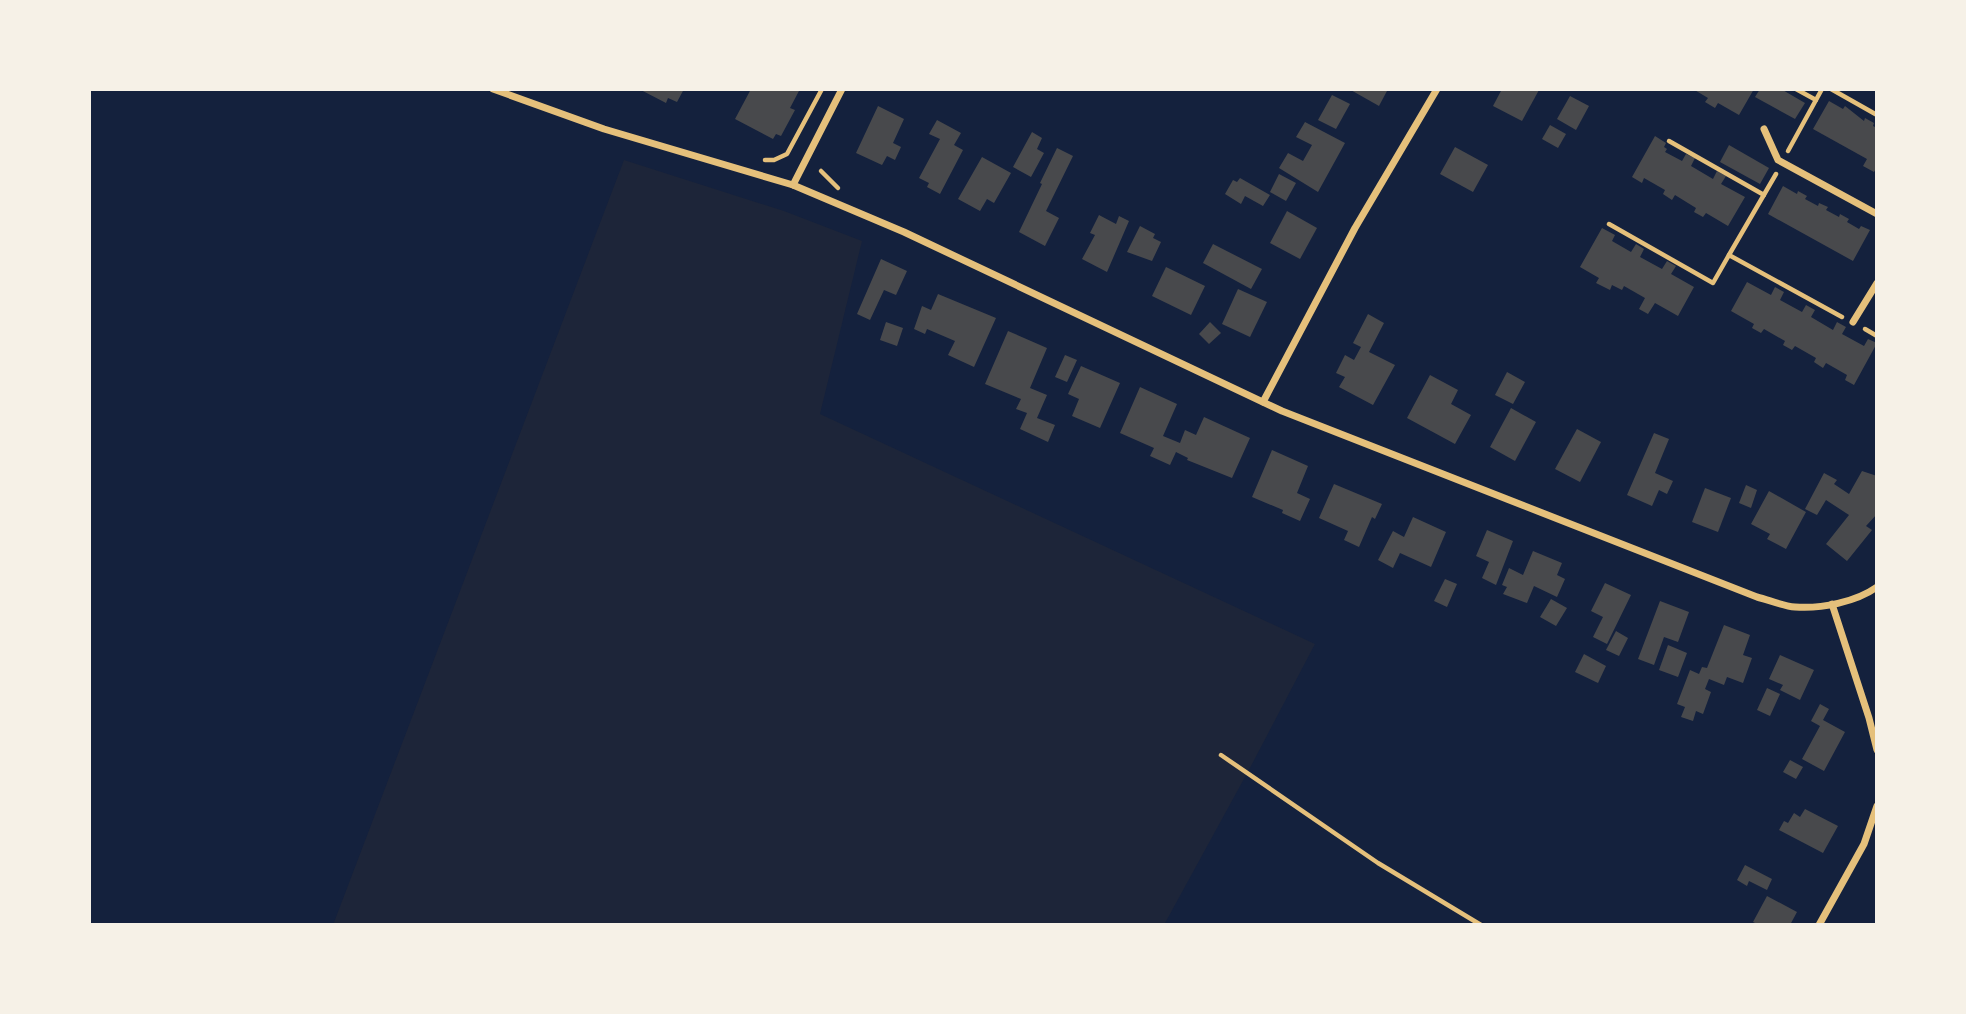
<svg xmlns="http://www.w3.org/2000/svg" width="1966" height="1014" font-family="'Archivo Narrow',sans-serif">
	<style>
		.green { fill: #1d2539 }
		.building { fill: #48494c }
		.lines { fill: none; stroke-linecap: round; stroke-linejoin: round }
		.path { stroke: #e5c07b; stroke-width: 4.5 }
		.minor { stroke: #e5c07b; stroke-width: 7 }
	</style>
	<rect width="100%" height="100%" fill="#14213d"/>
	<!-- green -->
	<path class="green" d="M624,160L784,211L862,241L820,414L1315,644L1251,766L1164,925H333Z"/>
	<!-- building -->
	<g class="building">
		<path d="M639,89H684L677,102L668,98L666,103Z"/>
		<path d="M751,89H800L790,108L795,110L781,136L776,134L773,139L735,119Z"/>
		<path d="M1349,89H1388L1379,106Z"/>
		<path d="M1502,89L1539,90L1522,121L1493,106Z"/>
		<path d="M1693,89H1754L1739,115L1718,103L1715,108L1705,102L1708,98Z"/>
		<path d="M1760,89H1781L1805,103L1795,119L1755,97Z"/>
		<path d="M1332,95L1350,104L1336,129L1318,120Z"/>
		<path d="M1570,96L1589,106L1576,130L1557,119Z"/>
		<path d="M1829,101L1843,109L1845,106L1864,121L1865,118L1874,123L1873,126L1877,128V167L1874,172L1863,166L1867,159L1813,129Z"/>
		<path d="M878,106L904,119L893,143L901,147L895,160L887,156L882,165L856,153Z"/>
		<path d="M937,120L961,133L954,145L963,150L940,194L927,187L929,183L919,178L940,139L929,134Z"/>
		<path d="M1305,122L1345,143L1318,192L1279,168L1288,153L1303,161L1312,145L1296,137Z"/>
		<path d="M1550,125L1566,134L1558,148L1542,139Z"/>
		<path d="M1032,132L1042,138L1037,149L1044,153L1031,177L1013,167Z"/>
		<path d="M1655,136L1666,143L1664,147L1667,149L1665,152L1682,161L1686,154L1695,158L1691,166L1713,179L1717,171L1726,176L1721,184L1745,197L1728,226L1706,213L1703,217L1694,212L1696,208L1675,195L1672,200L1663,194L1665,190L1644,178L1642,183L1632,177Z"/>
		<path d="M1729,145L1769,168L1760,184L1720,162Z"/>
		<path d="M1455,147L1488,165L1473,192L1440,174Z"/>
		<path d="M1057,148L1073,156L1046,211L1059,218L1045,246L1019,232L1042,184L1040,183Z"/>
		<path d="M982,157L1011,173L994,203L987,199L980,211L958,199Z"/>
		<path d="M1279,174L1296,183L1286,201L1270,192Z"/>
		<path d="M1240,178L1270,195L1263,206L1245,196L1241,204L1225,194L1233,180L1237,182Z"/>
		<path d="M1783,186L1797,194L1798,191L1807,196L1805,199L1818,206L1819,203L1828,207L1826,210L1839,217L1840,214L1849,219L1847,222L1859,229L1861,226L1870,230L1853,261L1768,214Z"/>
		<path d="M1287,211L1317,228L1300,259L1270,243Z"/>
		<path d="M1099,215L1116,224L1119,216L1129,221L1107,272L1082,259L1095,235L1090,233Z"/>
		<path d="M1140,226L1155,234L1153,238L1161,242L1152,261L1127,252Z"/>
		<path d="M1602,228L1615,235L1612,241L1631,252L1636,244L1644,249L1640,257L1662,269L1667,261L1676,266L1671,274L1694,287L1678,316L1655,303L1648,314L1639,309L1645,298L1624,286L1622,290L1612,285L1610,290L1596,283L1599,278L1580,267Z"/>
		<path d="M1213,244L1262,269L1251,289L1203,263Z"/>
		<path d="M881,259L907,271L896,295L884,290L870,320L857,314Z"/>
		<path d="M1166,267L1205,286L1191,315L1152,296Z"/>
		<path d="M1747,282L1771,295L1775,287L1784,292L1780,300L1802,312L1806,305L1815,310L1811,317L1833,330L1837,322L1846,327L1842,334L1864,346L1868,339L1877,343L1854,385L1845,380L1847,375L1826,363L1823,368L1814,362L1816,358L1795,346L1792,350L1783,345L1785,341L1764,329L1761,333L1752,328L1754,324L1731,311Z"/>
		<path d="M1238,289L1267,302L1250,337L1222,324Z"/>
		<path d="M938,294L996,318L974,367L948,355L955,341L927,329L925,334L914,329L922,306L931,310Z"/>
		<path d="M1368,314L1384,323L1369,352L1395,365L1373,405L1339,387L1345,377L1336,373L1345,355L1354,360L1361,347L1353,343Z"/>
		<path d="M886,322L903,328L897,346L880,340Z"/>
		<path d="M1210,322L1221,333L1209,344L1199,334Z"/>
		<path d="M1008,331L1047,348L1030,388L1047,395L1037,418L1055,425L1048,442L1020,429L1027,413L1016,409L1021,399L985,384Z"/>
		<path d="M1065,355L1077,360L1067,382L1055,377Z"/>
		<path d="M1081,366L1120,383L1100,428L1072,416L1079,399L1068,394Z"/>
		<path d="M1507,372L1525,382L1513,404L1495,395Z"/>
		<path d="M1430,375L1458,390L1451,404L1471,415L1455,444L1407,418Z"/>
		<path d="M1140,387L1177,404L1163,436L1180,443L1185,430L1196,435L1204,417L1250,438L1232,478L1187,460L1188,458L1176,452L1170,465L1150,456L1154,448L1120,433Z"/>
		<path d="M1511,408L1536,422L1515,461L1490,447Z"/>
		<path d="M1577,429L1601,442L1580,482L1555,469Z"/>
		<path d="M1654,433L1669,439L1655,473L1673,481L1667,494L1659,490L1652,506L1627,495Z"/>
		<path d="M1272,450L1308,466L1297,493L1310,499L1300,521L1282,513L1283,510L1252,497Z"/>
		<path d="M1862,471L1877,476V514L1866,526L1872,530L1847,561L1826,544L1849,515L1826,500L1817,515L1805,509L1824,473L1837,480L1834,484L1849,494Z"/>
		<path d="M1334,484L1382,504L1375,519L1372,517L1359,547L1344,540L1348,531L1319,518Z"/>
		<path d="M1746,485L1757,490L1751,508L1739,503Z"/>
		<path d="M1705,488L1731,498L1718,532L1692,522Z"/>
		<path d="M1769,491L1806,512L1786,549L1767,539L1770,534L1751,524Z"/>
		<path d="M1413,517L1446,532L1431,567L1400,553L1393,568L1378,560L1393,531L1404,537Z"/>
		<path d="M1487,530L1513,541L1496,585L1482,578L1489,562L1476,556Z"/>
		<path d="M1533,551L1562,563L1557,575L1565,579L1557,597L1534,586L1527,603L1503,594L1507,587L1502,585L1509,568L1523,575Z"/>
		<path d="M1445,579L1457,584L1447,607L1434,601Z"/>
		<path d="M1605,583L1631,595L1607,644L1593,637L1603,617L1591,611Z"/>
		<path d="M1551,599L1567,608L1556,626L1540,617Z"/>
		<path d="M1660,601L1689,612L1678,642L1664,637L1654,665L1638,659Z"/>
		<path d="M1724,625L1750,635L1743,655L1752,658L1743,683L1727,677L1724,685L1709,679L1705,689L1711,692L1703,714L1696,711L1693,721L1681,717L1685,707L1677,704L1690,670L1699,674L1702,667L1707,668Z"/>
		<path d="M1616,631L1628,638L1619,656L1606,650Z"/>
		<path d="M1668,645L1687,653L1678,677L1659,670Z"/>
		<path d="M1584,654L1606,666L1598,683L1575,672Z"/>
		<path d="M1780,655L1814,670L1800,700L1780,690L1783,685L1769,679Z"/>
		<path d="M1767,688L1780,694L1770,716L1757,710Z"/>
		<path d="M1820,704L1829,709L1823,720L1845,732L1824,771L1802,759L1820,726L1811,721Z"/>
		<path d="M1790,760L1803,767L1796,779L1783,772Z"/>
		<path d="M1805,809L1838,826L1823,853L1779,830L1784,821L1788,823L1794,813L1800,817Z"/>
		<path d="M1745,865L1772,879L1767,890L1749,881L1747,886L1737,880Z"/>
		<path d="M1767,896L1797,912L1790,925H1759L1753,922Z"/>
	</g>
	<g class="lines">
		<!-- path -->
		<g class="path">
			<path d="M1796,89L1816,100"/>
			<path d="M1831,89L1877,115"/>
			<path d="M1669,141L1764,195"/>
			<path d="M1788,151L1822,89"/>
			<path d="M765,160H774L787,154L822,89"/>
			<path d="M821,171L838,188"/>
			<path d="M1609,224L1713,283L1729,255L1842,317"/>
			<path d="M1729,255L1776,174"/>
			<path d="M1865,329L1877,336"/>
			<path d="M1221,755L1378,863L1481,925"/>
		</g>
		<!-- minor -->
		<g class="minor">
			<path d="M493,89L604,129L793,185L904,232L1282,411L1757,597C1769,600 1783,606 1795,607C1821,609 1856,602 1877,587"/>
			<path d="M1764,129L1778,160L1877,214"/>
			<path d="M793,185L842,89"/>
			<path d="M1853,322L1877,283"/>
			<path d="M1263,402L1355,228L1437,89"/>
			<path d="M1832,604L1869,718L1877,750"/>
			<path d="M1819,925L1864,844L1877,806"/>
		</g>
	</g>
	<!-- border -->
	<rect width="1966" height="1014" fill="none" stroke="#f6f1e7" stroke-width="182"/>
</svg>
